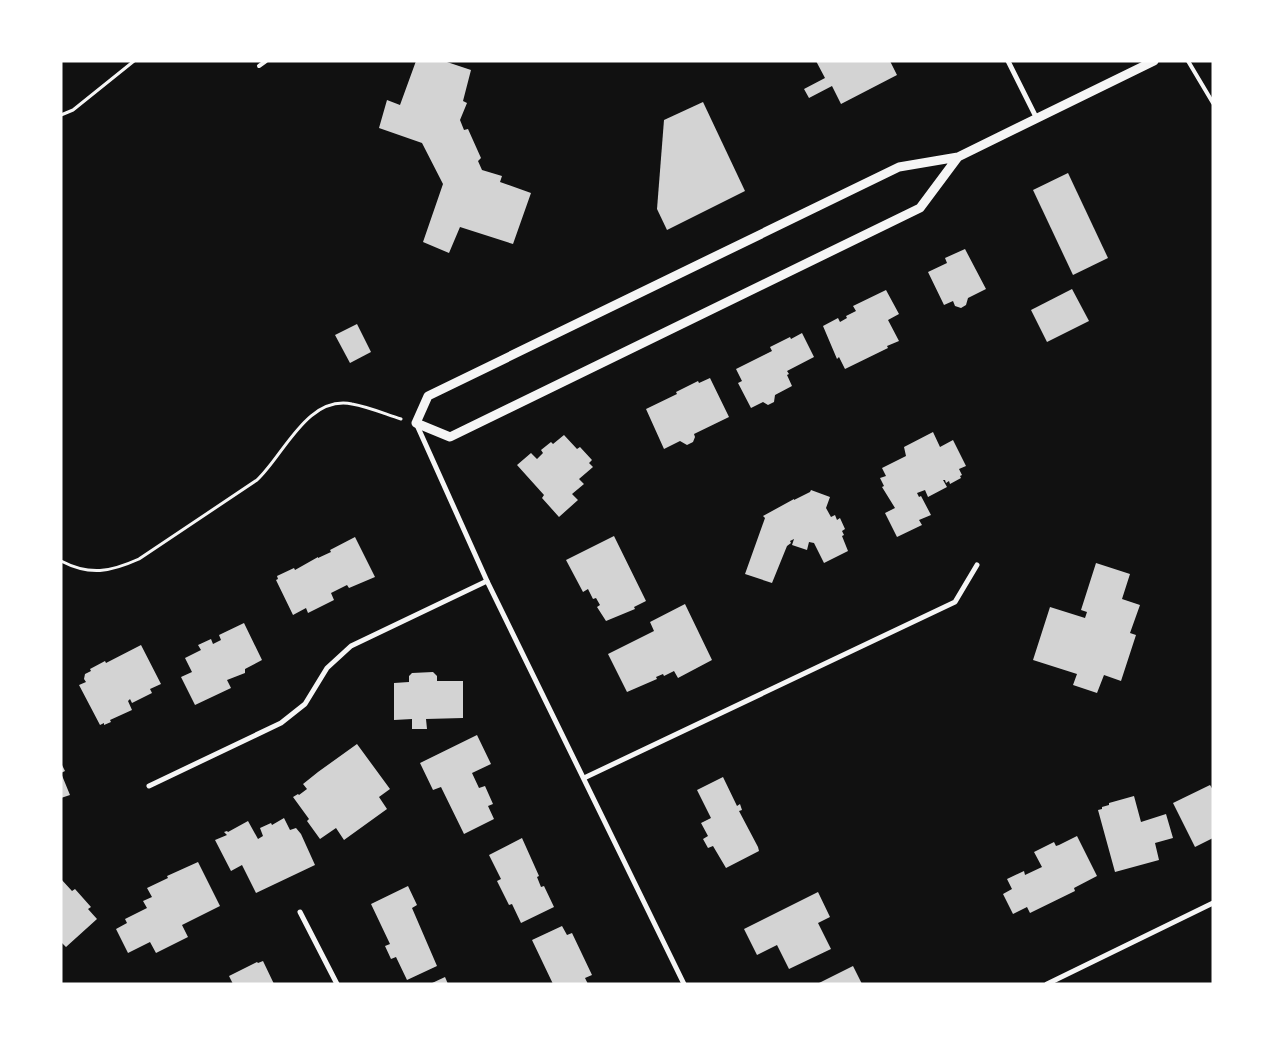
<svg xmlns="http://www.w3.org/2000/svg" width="1274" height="1045" font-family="'Noto Serif',serif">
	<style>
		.building { fill: #d3d3d3 }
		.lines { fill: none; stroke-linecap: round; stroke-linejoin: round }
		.path { stroke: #f5f5f5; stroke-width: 3 }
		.service { stroke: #f5f5f5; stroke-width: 4 }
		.minor { stroke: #f5f5f5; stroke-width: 5 }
		.tertiary { stroke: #f5f5f5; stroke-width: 9 }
	</style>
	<rect width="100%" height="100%" fill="#111"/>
	<!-- building -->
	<g class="building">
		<path d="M416,61H444L471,70L463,101L467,103L460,120L464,130L468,129L481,158L478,161L482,170L502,176L500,182L531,193L513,244L460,227L449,253L423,242L443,184L422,143L379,128L387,100L400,105Z"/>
		<path d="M816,61H890L897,75L841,104L832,86L809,98L804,89L825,78Z"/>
		<path d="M703,102L745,191L667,230L657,209L664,120Z"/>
		<path d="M1068,173L1108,258L1073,275L1033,190Z"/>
		<path d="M965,249L986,289L968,298L966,305L961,308L955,306L953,301L944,305L928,272L947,263L945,258Z"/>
		<path d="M1072,289L1089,321L1047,342L1031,310Z"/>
		<path d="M886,290L899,314L888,320L899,341L887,346L888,348L845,369L839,357L837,359L823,326L838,318L840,322L847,318L846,316L856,311L853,306Z"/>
		<path d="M357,324L371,352L350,363L335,335Z"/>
		<path d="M802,333L814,357L787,371L789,374L787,375L792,386L775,395L774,402L768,405L763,402L751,408L738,383L742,381L736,369L772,351L770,347L790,337L791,339Z"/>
		<path d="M710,378L729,417L694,434L695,437L693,442L687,445L680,441L664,449L646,409L677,394L676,392L698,381L699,383Z"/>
		<path d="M933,432L940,447L953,440L966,466L959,469L962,475L960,476L961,478L950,484L949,481L946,483L945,480H943L947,487L928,497L925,490L917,493L919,497L921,496L931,515L919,520L922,525L897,537L885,513L895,508L882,487L884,486L880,478L886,476L882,468L906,456L904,447Z"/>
		<path d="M564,435L577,449L580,447L592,460L589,463L593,467L579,479L584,484L572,494L578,500L559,517L542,498L544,495L517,465L531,453L537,459L543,453L541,450L551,442L553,444Z"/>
		<path d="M811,490L830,497L826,508L831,517L835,515L837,520L840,518L845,529L842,531L844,535L842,536L848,551L824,563L814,543L809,542L807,550L792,545L794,539L790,541L791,543L787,546L772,583L745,574L765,518L763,516L794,499V500L810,492Z"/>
		<path d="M614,536L646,601L634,607L635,609L606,621L597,607L600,605L596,598L593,599L588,589L583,592L566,560Z"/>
		<path d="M355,537L375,577L349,588L347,585L331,593L334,600L308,613L306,608L293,615L276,580L278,579L277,576L294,568L295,570L318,557V558L331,552L330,550Z"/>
		<path d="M1096,563L1130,574L1122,599L1140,605L1130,633L1136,635L1121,681L1104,675L1097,693L1073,685L1077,674L1033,660L1050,607L1085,618L1087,612L1081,610Z"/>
		<path d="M685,604L712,660L678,678L674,671L664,676L663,674L656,677L657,679L627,692L608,654L654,631L650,622Z"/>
		<path d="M244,623L262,660L245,669V673L227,680L231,688L195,705L181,677L192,672L185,658L201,650L198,645L211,639L213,644L221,640L219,635Z"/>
		<path d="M141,645L161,684L150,689L152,693L132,703L130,699L128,701L132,710L110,720L111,722L104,725V723L100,725L79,685L86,682L84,679L85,674L91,671L90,669L105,661L106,663Z"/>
		<path d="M433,672L437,676V681H463V718L426,719L427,729H412V719L394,720V683L409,682V676L412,673Z"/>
		<path d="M477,735L491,764L472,773L479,788L485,786L493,804L488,806L494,819L464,834L441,787L433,790L420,763Z"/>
		<path d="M357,744L390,789L379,797L387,809L344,840L336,828L320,839L307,821L309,819L293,797L298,794L299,795L307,789L303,784L318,772Z"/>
		<path d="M61,763L65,771L61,773L70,795L61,798Z"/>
		<path d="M723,777L737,806L740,804L742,810L739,811L758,847L759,851L726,868L713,846L708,848L703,839L708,836L701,823L711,818L697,790Z"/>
		<path d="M1210,785L1213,790V838L1195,847L1173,803Z"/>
		<path d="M1134,796L1141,822L1166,814L1173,838L1155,843L1159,860L1115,872L1098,810L1102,809V807L1109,805V803Z"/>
		<path d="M284,818L290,830L296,828L301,834L315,865L256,893L242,865L231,871L215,840L227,835L224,832L227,831L228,832L248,821L258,839L263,836L260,828L271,823L272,825Z"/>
		<path d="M1077,836L1097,876L1074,888L1075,891L1030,913L1027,907L1013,914L1003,894L1012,889L1007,879L1024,871L1025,875L1042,867L1034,852L1054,842L1056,846L1059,845Z"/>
		<path d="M522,838L539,876L537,877L541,887L544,886L554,907L521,923L512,904L509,905L497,881L501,879L489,855Z"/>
		<path d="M198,862L220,906L182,925L188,937L156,953L150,942L128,953L116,929L127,923L125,919L147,908L143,901L152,897L147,888L168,878L167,876Z"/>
		<path d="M61,879L72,891L75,889L91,907L88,909L97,919L66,947L61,942Z"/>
		<path d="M408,886L417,905L412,908L437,966L407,980L396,957L391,959L385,946L390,944L371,904Z"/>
		<path d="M818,892L830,917L818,923L831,949L789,969L777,945L757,955L744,929Z"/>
		<path d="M562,926L567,935L572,933L592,975L585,978L588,984H553L532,940Z"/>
		<path d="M263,961L274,984H233L229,976L257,962L258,963Z"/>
		<path d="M853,966L862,984H817Z"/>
		<path d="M445,977L448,984H430Z"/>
	</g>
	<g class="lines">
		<!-- path -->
		<g class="path">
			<path d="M61,115L73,110L134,61"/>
			<path d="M61,561C90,576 110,572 139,559L257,480C284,455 307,395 352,404C369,407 385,414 401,419"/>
		</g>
		<!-- service -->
		<g class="service">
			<path d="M1188,61L1213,103"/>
			<path d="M259,66L266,61"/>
		</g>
		<!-- minor -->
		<g class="minor">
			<path d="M1008,61L1037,119"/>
			<path d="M416,423L487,581L684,984"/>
			<path d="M584,778L955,602L977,565"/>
			<path d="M149,786L281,723L305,704L327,668L351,646L487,581"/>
			<path d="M300,912L337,984"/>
			<path d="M1047,984L1213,903"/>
		</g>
		<!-- tertiary -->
		<path class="tertiary" d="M958,157L920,208L450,437L416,423L428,396L899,167L958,157L1154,61"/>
	</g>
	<!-- border -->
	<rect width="1274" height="1045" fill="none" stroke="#ffffff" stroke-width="125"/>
</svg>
